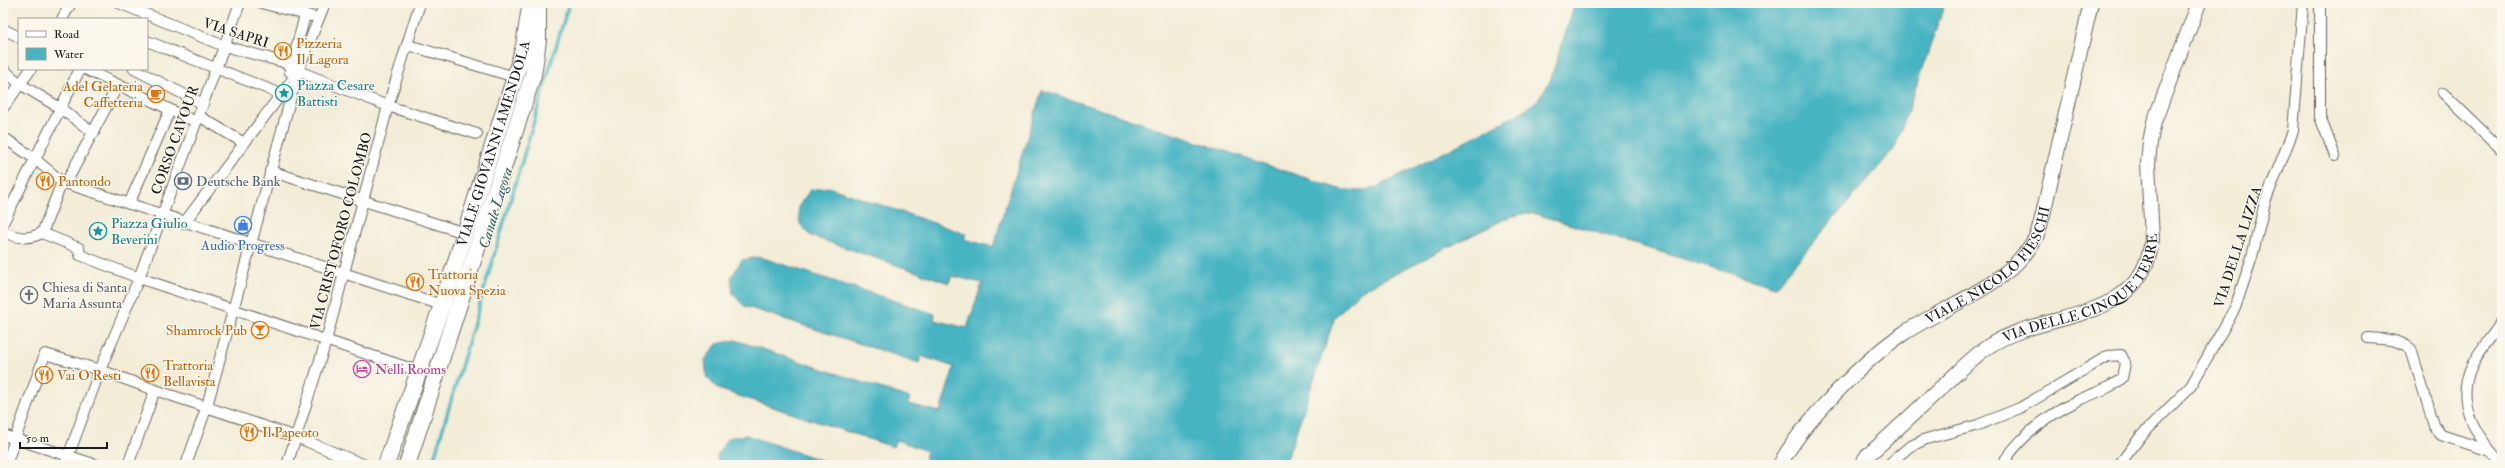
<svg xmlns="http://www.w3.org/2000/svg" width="2505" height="468" font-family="'IM FELL Double Pica',serif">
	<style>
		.water { fill: #47b4c2; stroke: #32686f }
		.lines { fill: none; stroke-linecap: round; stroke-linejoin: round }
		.stream { stroke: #47b4c2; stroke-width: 3.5 }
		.street-casing { stroke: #67655e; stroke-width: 12 }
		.secondary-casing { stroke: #67655e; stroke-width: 16 }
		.primary-casing { stroke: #67655e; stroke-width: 18 }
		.street { stroke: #fff; stroke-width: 10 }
		.secondary { stroke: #fff; stroke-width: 14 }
		.primary { stroke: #fff; stroke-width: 16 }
		.labels { text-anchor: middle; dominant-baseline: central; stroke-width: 3; stroke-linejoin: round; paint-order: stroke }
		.street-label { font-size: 14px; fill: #1c1c1c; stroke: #fbf7ec }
		.food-label { font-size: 14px; fill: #c56008; stroke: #fbf7ec; text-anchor: start }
		.culture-label { font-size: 14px; fill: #0d838f; stroke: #fbf7ec; text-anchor: start }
		.service-label { font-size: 14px; fill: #4e5e75; stroke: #fbf7ec; text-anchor: start }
		.shop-label { font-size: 14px; fill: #366cbe; stroke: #fbf7ec }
		.worship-label { font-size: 14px; fill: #5b616d; stroke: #fbf7ec; text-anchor: start }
		.hotel-label { font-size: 14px; fill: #b23c85; stroke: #fbf7ec; text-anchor: start }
		.water-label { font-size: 15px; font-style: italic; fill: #2f6067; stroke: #fbf7ec }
	</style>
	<rect width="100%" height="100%" fill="#fbf7ec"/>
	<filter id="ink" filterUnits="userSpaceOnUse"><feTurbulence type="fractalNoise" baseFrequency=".025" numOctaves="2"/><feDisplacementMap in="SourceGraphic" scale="8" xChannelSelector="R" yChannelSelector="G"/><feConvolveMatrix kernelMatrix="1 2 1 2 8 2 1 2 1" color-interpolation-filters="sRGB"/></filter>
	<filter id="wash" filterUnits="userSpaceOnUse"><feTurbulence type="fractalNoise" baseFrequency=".012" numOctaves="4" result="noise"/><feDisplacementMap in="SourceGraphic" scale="16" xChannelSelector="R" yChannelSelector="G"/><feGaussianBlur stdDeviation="0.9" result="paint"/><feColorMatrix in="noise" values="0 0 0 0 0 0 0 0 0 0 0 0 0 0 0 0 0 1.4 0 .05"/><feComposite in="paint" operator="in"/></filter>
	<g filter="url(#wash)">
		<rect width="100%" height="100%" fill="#f3edd8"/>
		<!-- water -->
		<g class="water">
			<path d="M1575,3H1945L1895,148L1775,287L1536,214L1527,213L1509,217L1362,290L1335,317L1285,465H923L927,451L896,440L893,447L718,389L707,378L705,360L717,344L735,340L910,398L908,404L940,412L954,367L921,356L919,363L744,306L733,294L731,277L742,260L760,257L935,314L934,320L967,328L982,283L952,276L949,283L811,236L800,224L798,207L810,190L828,187L966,234L964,239L993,247L1042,90L1339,189L1359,191L1375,188L1520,113L1538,100L1550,81Z"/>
			<path d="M746,435L835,465H718L717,455L728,438Z"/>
		</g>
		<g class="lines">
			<!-- stream -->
			<path class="stream" d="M432,465L569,3"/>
		</g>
	</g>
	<g filter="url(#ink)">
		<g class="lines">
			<defs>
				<g id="street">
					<path d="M119,3L224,46L283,62L298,71L388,106L477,134"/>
					<path d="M261,3L311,16"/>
					<path d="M2320,3V117L2335,156"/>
					<path d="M62,19L71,3"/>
					<path d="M3,29L19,37"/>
					<path d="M147,41L281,94"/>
					<path d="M408,45L515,77"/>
					<path d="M3,69L20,84L60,108L94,133"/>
					<path d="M85,69L196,122"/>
					<path d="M134,69L203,104"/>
					<path d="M290,72L305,15"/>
					<path d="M2443,93L2502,150"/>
					<path d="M3,108L31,69"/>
					<path d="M199,116L244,143"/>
					<path d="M3,137L35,159L62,182"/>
					<path d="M270,171L465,233"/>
					<path d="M62,182L42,233L79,248L80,255L139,278L418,371"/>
					<path d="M62,182L442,305"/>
					<path d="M66,183L118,85"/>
					<path d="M129,204L170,110"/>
					<path d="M3,223L80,69"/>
					<path d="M184,223L295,76"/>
					<path d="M3,232C18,238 27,240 42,233"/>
					<path d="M2502,321C2493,336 2479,350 2472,365C2454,404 2476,436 2502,464"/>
					<path d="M2368,338C2384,339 2398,339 2411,349L2434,425L2441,435L2490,451"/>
					<path d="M3,435L97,465"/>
					<path d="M6,465L45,354L100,370L155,390L296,437L365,465"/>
					<path d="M65,465L100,370L139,278L240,3"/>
					<path d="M128,465L155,390"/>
					<path d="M186,465L207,406L298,71L325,3"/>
					<path d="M287,465L326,341L388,106L420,3"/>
					<path d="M1888,465L1909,447L1926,439L1978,425L2020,408L2108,356L2121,355L2125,363L2122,378C2112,388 2094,393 2081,399C2051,413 2024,433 2005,460"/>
					<path d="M2119,465L2141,436L2191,386L2235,308L2252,257L2265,202L2293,131L2303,3"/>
				</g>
				<g id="secondary">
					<path id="s1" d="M1780,465C1800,425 1866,358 1904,333C1946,305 2011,285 2036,237C2039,231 2041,222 2043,214L2091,3"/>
					<path id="s2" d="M1861,465L1867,456C1893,433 1918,409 1943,386C1958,373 1972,357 1989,346C2044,309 2143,326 2152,239L2148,164L2150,142L2154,122L2199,3"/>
				</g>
				<g id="primary">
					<path id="s3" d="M386,465L442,305L515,77L524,46L530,7L532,3"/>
					<path d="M407,465L533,75L538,40V7"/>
				</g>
			</defs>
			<!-- street casing -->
			<use href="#street" class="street-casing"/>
			<!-- secondary casing -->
			<use href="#secondary" class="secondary-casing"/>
			<!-- primary casing -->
			<use href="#primary" class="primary-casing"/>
			<!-- street -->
			<use href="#street" class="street"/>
			<!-- secondary -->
			<use href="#secondary" class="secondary"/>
			<!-- primary -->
			<use href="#primary" class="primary"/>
		</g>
	</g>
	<!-- icons -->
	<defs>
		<symbol id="restaurant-ring" viewBox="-11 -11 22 22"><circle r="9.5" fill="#fbf7ec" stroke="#e8710a" stroke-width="1.5"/><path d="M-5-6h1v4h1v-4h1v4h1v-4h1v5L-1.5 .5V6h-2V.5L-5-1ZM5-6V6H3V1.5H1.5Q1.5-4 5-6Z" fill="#e8710a"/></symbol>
		<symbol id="sight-ring" viewBox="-11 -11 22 22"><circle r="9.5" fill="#fbf7ec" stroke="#0f9aa8" stroke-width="1.5"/><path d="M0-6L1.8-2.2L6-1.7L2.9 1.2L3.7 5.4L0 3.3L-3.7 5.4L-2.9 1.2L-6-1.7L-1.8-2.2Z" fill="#0f9aa8"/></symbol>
		<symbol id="cafe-ring" viewBox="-11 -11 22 22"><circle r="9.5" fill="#fbf7ec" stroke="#e8710a" stroke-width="1.5"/><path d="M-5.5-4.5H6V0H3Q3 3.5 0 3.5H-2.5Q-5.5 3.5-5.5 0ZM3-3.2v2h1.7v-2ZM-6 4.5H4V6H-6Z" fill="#e8710a"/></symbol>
		<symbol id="bank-ring" viewBox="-11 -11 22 22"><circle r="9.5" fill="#fbf7ec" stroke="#5c6f8a" stroke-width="1.5"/><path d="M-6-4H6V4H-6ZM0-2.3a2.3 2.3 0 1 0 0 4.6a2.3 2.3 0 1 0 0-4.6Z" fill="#5c6f8a"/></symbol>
		<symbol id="shop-ring" viewBox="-11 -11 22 22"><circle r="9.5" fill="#fbf7ec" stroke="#3f7fe0" stroke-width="1.5"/><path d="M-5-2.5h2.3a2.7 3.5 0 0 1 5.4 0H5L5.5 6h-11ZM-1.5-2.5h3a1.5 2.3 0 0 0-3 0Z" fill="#3f7fe0"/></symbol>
		<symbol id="church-ring" viewBox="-11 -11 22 22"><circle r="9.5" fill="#fbf7ec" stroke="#6b7280" stroke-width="1.5"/><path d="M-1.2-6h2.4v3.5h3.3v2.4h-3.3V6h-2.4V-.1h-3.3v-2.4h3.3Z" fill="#6b7280"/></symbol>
		<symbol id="bar-ring" viewBox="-11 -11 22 22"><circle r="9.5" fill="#fbf7ec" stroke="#e8710a" stroke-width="1.5"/><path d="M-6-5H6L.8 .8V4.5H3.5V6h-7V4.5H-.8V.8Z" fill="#e8710a"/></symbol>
		<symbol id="hotel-ring" viewBox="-11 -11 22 22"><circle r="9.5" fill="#fbf7ec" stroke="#d1479c" stroke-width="1.5"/><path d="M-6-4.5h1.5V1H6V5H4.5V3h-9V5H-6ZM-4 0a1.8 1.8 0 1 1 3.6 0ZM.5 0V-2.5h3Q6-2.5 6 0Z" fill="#d1479c"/></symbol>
	</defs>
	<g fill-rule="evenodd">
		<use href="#restaurant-ring" x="273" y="41" width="20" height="20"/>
		<use href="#sight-ring" x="274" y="83" width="20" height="20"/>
		<use href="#cafe-ring" x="146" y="84" width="20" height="20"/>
		<use href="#restaurant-ring" x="35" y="171" width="20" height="20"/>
		<use href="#bank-ring" x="173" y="171" width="20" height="20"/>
		<use href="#shop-ring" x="233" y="215" width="20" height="20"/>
		<use href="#sight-ring" x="88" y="221" width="20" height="20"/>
		<use href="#restaurant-ring" x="405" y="272" width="20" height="20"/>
		<use href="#church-ring" x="19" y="285" width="20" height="20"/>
		<use href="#bar-ring" x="250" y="320" width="20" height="20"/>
		<use href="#hotel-ring" x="352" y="359" width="20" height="20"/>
		<use href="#restaurant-ring" x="140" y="363" width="20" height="20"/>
		<use href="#restaurant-ring" x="34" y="365" width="20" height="20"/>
		<use href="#restaurant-ring" x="239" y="422" width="20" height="20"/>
	</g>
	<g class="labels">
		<!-- street labels -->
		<g class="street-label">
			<text transform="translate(236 33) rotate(18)">VIA SAPRI</text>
			<text transform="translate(175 140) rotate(-70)">CORSO CAVOUR</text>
			<text stroke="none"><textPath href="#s3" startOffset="339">VIALE GIOVANNI AMENDOLA</textPath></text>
			<text transform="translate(341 231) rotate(-75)">VIA CRISTOFORO COLOMBO</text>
			<text transform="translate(2238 247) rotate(-72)">VIA DELLA LIZZA</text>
			<text stroke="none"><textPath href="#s1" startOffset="294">VIALE NICOLÒ FIESCHI</textPath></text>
			<text stroke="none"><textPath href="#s2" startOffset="290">VIA DELLE CINQUE TERRE</textPath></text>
		</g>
		<!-- food labels -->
		<g class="food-label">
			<text x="296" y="43">Pizzeria<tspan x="296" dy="16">Il Lagora</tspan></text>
			<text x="143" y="86" text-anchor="end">Adel Gelateria<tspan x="143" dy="16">Caffetteria</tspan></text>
			<text x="58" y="181">Pantondo</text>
			<text x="428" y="274">Trattoria<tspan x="428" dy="16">Nuova Spezia</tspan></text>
			<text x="247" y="330" text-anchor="end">Shamrock Pub</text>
			<text x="163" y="365">Trattoria<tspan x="163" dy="16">Bellavista</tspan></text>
			<text x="57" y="375">Vai O Resti</text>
			<text x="262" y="432">Il Papeoto</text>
		</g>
		<!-- culture labels -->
		<g class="culture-label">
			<text x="297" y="85">Piazza Cesare<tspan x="297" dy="16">Battisti</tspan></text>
			<text x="111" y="223">Piazza Giulio<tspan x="111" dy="16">Beverini</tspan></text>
		</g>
		<!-- service labels -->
		<g class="service-label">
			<text x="196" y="181">Deutsche Bank</text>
		</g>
		<!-- shop labels -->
		<g class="shop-label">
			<text x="243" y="245">Audio Progress</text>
		</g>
		<!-- worship labels -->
		<g class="worship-label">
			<text x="42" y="287">Chiesa di Santa<tspan x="42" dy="16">Maria Assunta</tspan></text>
		</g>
		<!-- hotel labels -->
		<g class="hotel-label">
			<text x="375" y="369">Nelli Rooms</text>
		</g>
		<!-- water labels -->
		<g class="water-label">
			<text transform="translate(496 208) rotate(-73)">Canale Lagora</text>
		</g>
	</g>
	<!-- margin -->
	<rect width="2505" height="468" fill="none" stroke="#fbf7ec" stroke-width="16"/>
	<!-- legend -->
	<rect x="18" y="18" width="130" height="52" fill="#fbf7ec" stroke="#a29f99"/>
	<rect x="26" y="31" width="20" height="6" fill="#ffffff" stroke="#a29f99"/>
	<text x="54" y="38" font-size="12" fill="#1c1c1c">Road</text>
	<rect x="26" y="48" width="20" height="12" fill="#47b4c2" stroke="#a29f99"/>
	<text x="54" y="58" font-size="12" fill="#1c1c1c">Water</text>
	<!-- scale -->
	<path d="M20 442v6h87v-6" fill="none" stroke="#1c1c1c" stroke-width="2"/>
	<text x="26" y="442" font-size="12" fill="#1c1c1c" stroke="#fbf7ec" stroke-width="3" paint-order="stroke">50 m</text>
</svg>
